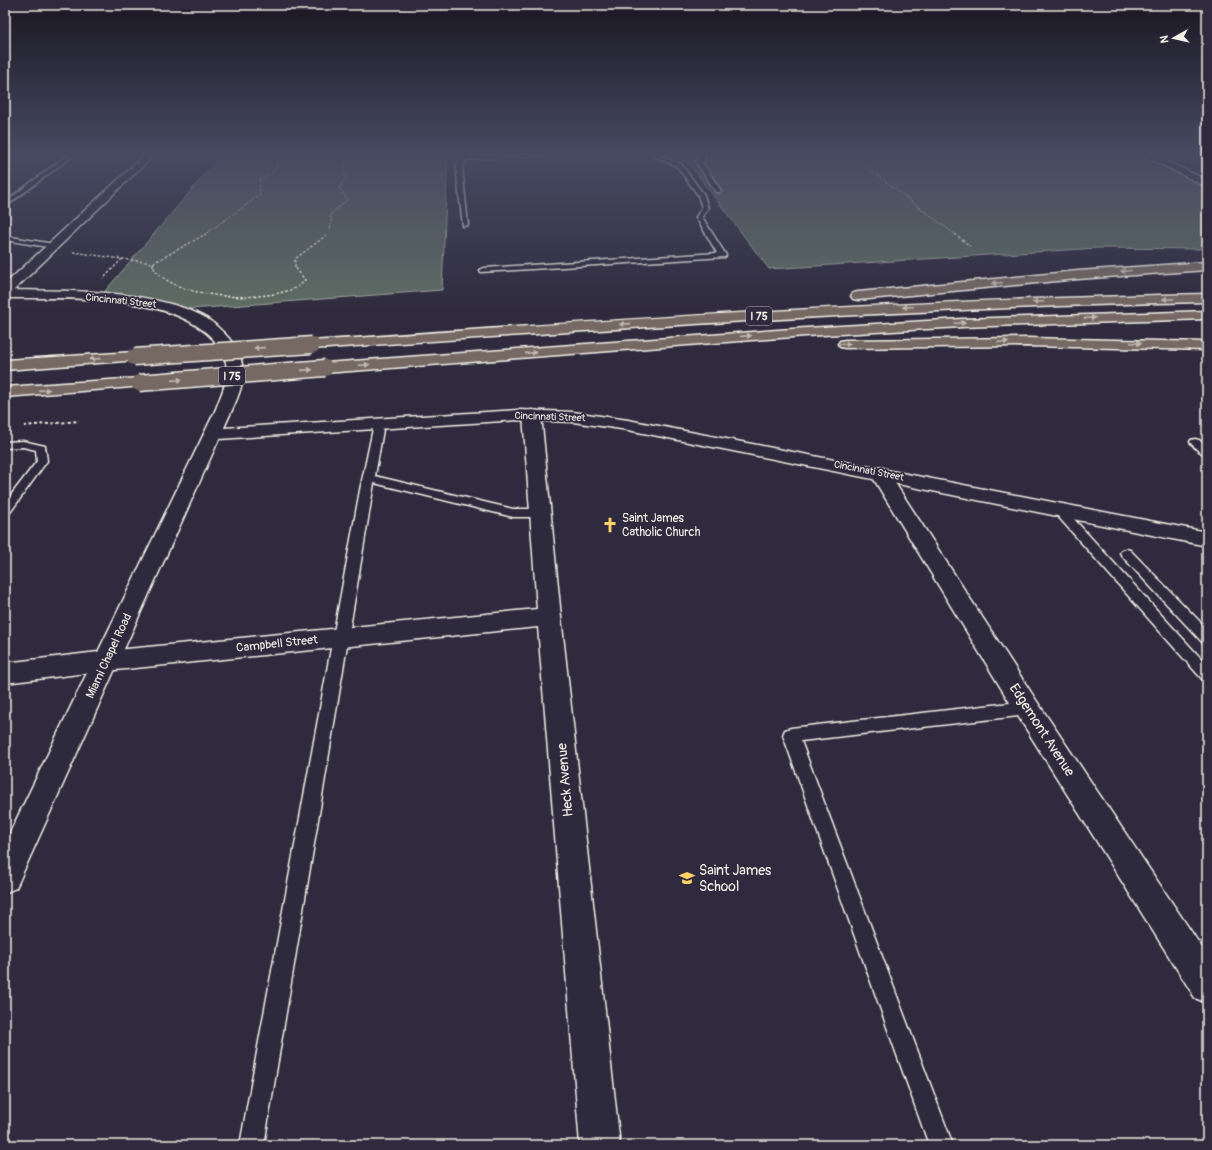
<svg xmlns="http://www.w3.org/2000/svg" width="1212" height="1150" font-family="Pangolin,sans-serif">
	<style>
		.green { fill: #5e6d63; stroke: #a9afa6 }
		.lines { fill: none; stroke-linecap: round; stroke-linejoin: round }
		.lane-casing { stroke: #f4f1e8; stroke-width: 3 }
		.street-casing { stroke: #f4f1e8; stroke-width: 3 }
		.secondary-casing { stroke: #f4f1e8; stroke-width: 3 }
		.highway-casing { stroke: #f4f1e8; stroke-width: 3 }
		.path-far2 { stroke: #f4f1e8; stroke-width: 1; stroke-dasharray: 2 1.5; stroke-linecap: butt }
		.path-far1 { stroke: #f4f1e8; stroke-width: 1.5; stroke-dasharray: 2.5 2; stroke-linecap: butt }
		.path { stroke: #f4f1e8; stroke-width: 2; stroke-dasharray: 3 2.5; stroke-linecap: butt }
		.lane { fill: #2f2a3d; fill-rule: evenodd }
		.street { fill: #2f2a3d; fill-rule: evenodd }
		.secondary { fill: #2f2a3d; fill-rule: evenodd }
		.highway { fill: #766964; fill-rule: evenodd }
		.highway-bridge-casing { stroke: #f4f1e8; stroke-width: 19; stroke-linecap: butt }
		.highway-bridge { stroke: #766964; stroke-width: 16 }
		.oneway { fill: #c2bbb3 }
		.labels { text-anchor: middle; dominant-baseline: central; stroke-width: 3.5; stroke-linejoin: round; paint-order: stroke }
		.far-street-label { font-size: 10px; fill: #f4f1e8; stroke: #2f2a3d }
		.shield { fill: #2f2a3d; stroke: #b9b5b5; stroke-width: 1 }
		.shield-label { font-size: 11px; font-weight: bold; fill: #f4f1e8 }
		.poi-label { font-size: 12px; fill: #f4f1e8; stroke: #2f2a3d; text-anchor: start }
		.street-label { font-size: 12px; fill: #f4f1e8; stroke: #2f2a3d }
		.near-street-label { font-size: 14px; fill: #f4f1e8; stroke: #2f2a3d }
		.near-poi-label { font-size: 14px; fill: #f4f1e8; stroke: #2f2a3d; text-anchor: start }
	</style>
	<rect width="100%" height="100%" fill="#2f2a3d"/>
	<filter id="ink" filterUnits="userSpaceOnUse"><feTurbulence type="fractalNoise" baseFrequency=".025" numOctaves="2"/><feDisplacementMap in="SourceGraphic" scale="8" xChannelSelector="R" yChannelSelector="G"/><feConvolveMatrix kernelMatrix="1 2 1 2 8 2 1 2 1" color-interpolation-filters="sRGB"/></filter>
	<g filter="url(#ink)">
		<!-- green -->
		<g class="green">
			<path d="M223,153H448L442,290L177,310L100,297Z"/>
			<path d="M653,153H1142L1207,184V249L1098,248L769,269L687,161Z"/>
		</g>
		<g class="lines">
			<defs>
				<g id="lane">
					<path d="M70,153H76L5,207V202Z"/>
					<path d="M525,153H565L562,155L468,159L462,167L468,225L463,226L456,167L464,156Z"/>
					<path d="M645,153H653L681,164L704,195L708,208L702,217L726,255L725,257L481,272L480,270L484,268L717,253L696,217L702,208L698,195L677,166Z"/>
					<path d="M698,153H704L705,159L702,162L721,191L720,192H716L696,162L699,159Z"/>
					<path d="M859,153H866L863,155Z"/>
					<path d="M5,236L54,244L58,246L54,248L5,240Z"/>
					<path d="M379,421L384,424L375,476L513,509H541L545,510L547,513L545,516L541,517H513L374,483L264,1145H240L360,490L374,424Z"/>
					<path d="M1195,439L1199,440L1207,447V455C1201,454 1194,447 1190,442L1191,440Z"/>
					<path d="M23,441L45,446L47,461L9,514L5,515V503L37,461L36,450L23,447L5,448V442Z"/>
					<path d="M1059,506L1063,507L1207,665V681L1202,679L1055,513L1053,510L1055,507Z"/>
					<path d="M1126,549L1130,550L1207,629V644L1202,642L1122,556L1120,553L1122,550Z"/>
					<path d="M1027,701L1032,703L1035,708L1032,713L1027,715L801,741L953,1145H929L783,735L785,730L791,728Z"/>
				</g>
				<g id="street">
					<path d="M147,153H156L10,294L5,295V284Z"/>
					<path d="M532,410L538,411L541,415L561,617L620,1145H580L538,627L106,671L97,668L94,661L97,654L106,651L537,609L523,415L526,411Z"/>
					<path d="M879,467L886,469L1036,700L1207,955V1003L1195,998L1018,716L870,473L872,469Z"/>
				</g>
				<g id="secondary">
					<path d="M1138,153H1149L1207,180V187Z"/>
					<path d="M5,290C62,291 120,289 174,305C187,309 202,314 213,323C217,326 220,330 224,333C234,343 242,356 243,371C244,389 231,411 224,428L518,410L573,412L628,420L1207,532V546L628,430L573,422L518,420L219,439L16,888L5,893V843L87,673L5,683V663L98,652L216,409C220,397 227,384 227,371C227,359 221,348 213,339C168,292 66,299 5,298Z"/>
				</g>
				<g id="highway">
					<path d="M1207,262V270L1078,279L858,300L853,299L851,296L853,293L858,292L1078,271Z"/>
					<path d="M1207,294V302C908,308 610,329 312,349L307,348L305,345L307,342L312,341C610,320 908,300 1207,294Z"/>
					<path d="M1207,311V319L962,327L806,336L325,373L319,371L317,368L319,365L325,363L806,328L962,319Z"/>
					<path d="M1027,338L1207,342V350L1027,346L845,348L840,347L838,344L840,341L845,340Z"/>
					<path d="M134,352L139,354L142,357L139,360L5,370V360Z"/>
					<path d="M139,378L145,380L147,383L145,386L5,397V387Z"/>
				</g>
			</defs>
			<!-- lane casing -->
			<use href="#lane" class="lane-casing"/>
			<!-- street casing -->
			<use href="#street" class="street-casing"/>
			<!-- secondary casing -->
			<use href="#secondary" class="secondary-casing"/>
			<!-- highway casing -->
			<use href="#highway" class="highway-casing"/>
			<!-- path-far2 -->
			<g class="path-far2">
				<path d="M866,167L956,235"/>
				<path d="M204,235L260,195L259,180L275,171L277,168L276,160L269,153"/>
				<path d="M327,235L331,226V214L346,201V198L339,188L346,177L344,161L353,155L362,153"/>
			</g>
			<!-- path-far1 -->
			<g class="path-far1">
				<path d="M955,234L970,246"/>
				<path d="M73,252L122,259L103,279"/>
				<path d="M122,259L153,263L206,234"/>
				<path d="M153,263C153,269 156,271 160,275C187,299 254,301 287,291C295,289 300,286 305,280L295,267V259L328,234"/>
			</g>
			<!-- path -->
			<path class="path" d="M24,426L79,421"/>
			<!-- lane -->
			<use href="#lane" class="lane"/>
			<!-- street -->
			<use href="#street" class="street"/>
			<!-- secondary -->
			<use href="#secondary" class="secondary"/>
			<!-- highway -->
			<use href="#highway" class="highway"/>
			<defs>
				<g id="highway-bridge">
					<path d="M134,357L312,345"/>
					<path d="M139,383L325,368"/>
				</g>
			</defs>
			<!-- highway-bridge casing -->
			<use href="#highway-bridge" class="highway-bridge-casing"/>
			<!-- highway-bridge -->
			<use href="#highway-bridge" class="highway-bridge"/>
		</g>
		<!-- one-way arrows -->
		<defs><path id="oneway-solid" d="M-6-.8H1V-3.2L6.5 0L1 3.2V.8H-6Z"/></defs>
		<g class="oneway">
			<use href="#oneway-solid" transform="translate(1126 271) rotate(175)"/>
			<use href="#oneway-solid" transform="translate(997 283) rotate(175)"/>
			<use href="#oneway-solid" transform="translate(1168 299) rotate(179)"/>
			<use href="#oneway-solid" transform="translate(1038 302) rotate(178)"/>
			<use href="#oneway-solid" transform="translate(908 307) rotate(177)"/>
			<use href="#oneway-solid" transform="translate(1090 318) rotate(-2)"/>
			<use href="#oneway-solid" transform="translate(960 323) rotate(-3)"/>
			<use href="#oneway-solid" transform="translate(625 324) rotate(176)"/>
			<use href="#oneway-solid" transform="translate(746 336) rotate(-4)"/>
			<use href="#oneway-solid" transform="translate(1003 342)"/>
			<use href="#oneway-solid" transform="translate(1136 343) rotate(2)"/>
			<use href="#oneway-solid" transform="translate(845 344) rotate(-1)"/>
			<use href="#oneway-solid" transform="translate(259 348) rotate(176)"/>
			<use href="#oneway-solid" transform="translate(531 353) rotate(-4)"/>
			<use href="#oneway-solid" transform="translate(95 359) rotate(176)"/>
			<use href="#oneway-solid" transform="translate(364 365) rotate(-4)"/>
			<use href="#oneway-solid" transform="translate(307 370) rotate(-4)"/>
			<use href="#oneway-solid" transform="translate(177 380) rotate(-4)"/>
			<use href="#oneway-solid" transform="translate(44 390) rotate(-4)"/>
		</g>
	</g>
	<!-- sky -->
	<linearGradient id="sky" x2="0" y2="1"><stop stop-color="#1a1722"/><stop offset="0.49" stop-color="#474a62"/><stop offset="1" stop-color="#474a62" stop-opacity="0"/></linearGradient>
	<rect width="1212" height="314" fill="url(#sky)"/>
	<!-- icons -->
	<defs>
		<symbol id="church-bare" viewBox="-9 -9 18 18"><path d="M-1.2-6h2.4v3.5h3.3v2.4h-3.3V6h-2.4V-.1h-3.3v-2.4h3.3Z" fill="#ffd166" stroke="#2f2a3d" stroke-width="2.5" paint-order="stroke"/></symbol>
		<symbol id="school-bare" viewBox="-9 -9 18 18"><path d="M0-5L7-2L0 1L-7-2ZM-4 1L0 2.5L4 1V4Q0 6-4 4Z" fill="#ffd166" stroke="#2f2a3d" stroke-width="2.5" paint-order="stroke"/></symbol>
	</defs>
	<g fill-rule="evenodd">
		<use href="#church-bare" x="599" y="514" width="22" height="22"/>
		<use href="#school-bare" x="676" y="867" width="22" height="22"/>
	</g>
	<g class="labels">
		<!-- far-street labels -->
		<g class="far-street-label">
			<text transform="translate(121 301) rotate(6)">Cincinnati Street</text>
			<text transform="translate(550 417) rotate(2)">Cincinnati Street</text>
			<text transform="translate(869 471) rotate(11)">Cincinnati Street</text>
		</g>
		<!-- shield labels -->
		<g class="shield">
			<rect x="746" y="307" width="26" height="18" rx="3"/>
			<rect x="219" y="367" width="26" height="18" rx="3"/>
		</g>
		<g class="shield-label">
			<text x="759" y="316">I 75</text>
			<text x="232" y="376">I 75</text>
		</g>
		<!-- poi labels -->
		<g class="poi-label">
			<text x="622" y="518">Saint James<tspan x="622" dy="14">Catholic Church</tspan></text>
		</g>
		<!-- street labels -->
		<g class="street-label">
			<text transform="translate(277 644) rotate(-6)">Campbell Street</text>
			<text transform="translate(109 656) rotate(-65)">Miami Chapel Road</text>
		</g>
		<!-- near-street labels -->
		<g class="near-street-label">
			<text transform="translate(1042 730) rotate(57)">Edgemont Avenue</text>
			<text transform="translate(565 780) rotate(-95)">Heck Avenue</text>
		</g>
		<!-- near-poi labels -->
		<g class="near-poi-label">
			<text x="699" y="870">Saint James<tspan x="699" dy="16">School</tspan></text>
		</g>
	</g>
	<!-- margin -->
	<rect width="1212" height="1150" fill="none" stroke="#2f2a3d" stroke-width="20"/>
	<rect x="10" y="10" width="1192" height="1130" fill="none" stroke="#f4f1e8" stroke-width="1.5" filter="url(#ink)"/>
	<!-- north arrow -->
	<g transform="translate(1174 38) rotate(262)" stroke="#2f2a3d" stroke-width="3" paint-order="stroke">
	<path d="M0-3L7 15L0 10L-7 15Z" fill="#f4f1e8"/>
	<text y="-6" font-size="11" font-weight="bold" text-anchor="middle" fill="#f4f1e8">N</text>
	</g>
</svg>
